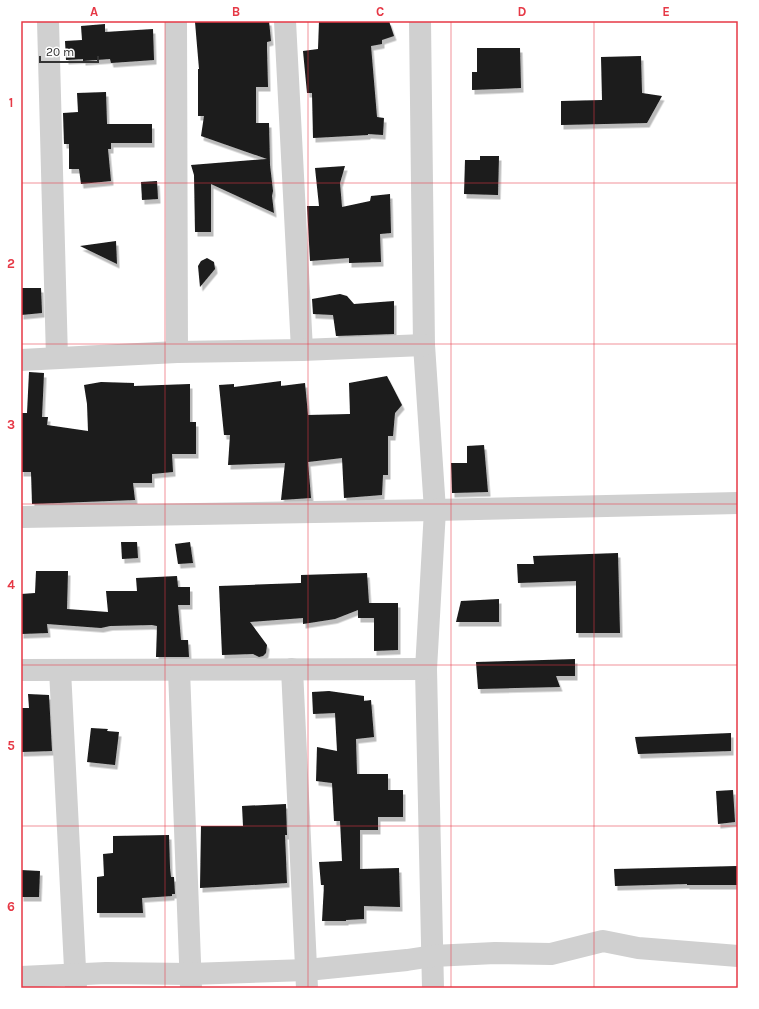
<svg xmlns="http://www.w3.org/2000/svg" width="759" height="1009" font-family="Karla,sans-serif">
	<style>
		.building { fill: #1a1a1a; filter: url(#shadow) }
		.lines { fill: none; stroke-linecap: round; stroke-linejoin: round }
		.minor { stroke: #d0d0d0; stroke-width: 22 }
		.grid { fill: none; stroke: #e63946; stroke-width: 1; stroke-opacity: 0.55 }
		.neatline { fill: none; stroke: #e63946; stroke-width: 1.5 }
		.grid-label { font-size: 13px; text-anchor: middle; font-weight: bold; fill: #e63946 }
	</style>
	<defs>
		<filter id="shadow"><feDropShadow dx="2.5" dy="4.5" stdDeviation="0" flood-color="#0004"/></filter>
	</defs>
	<rect width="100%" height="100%" fill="#fff"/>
	<!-- building -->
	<g class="building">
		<path d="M269,21L271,41L267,42V50L268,87H256V123H269L270,165L273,191L272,196L274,213L211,184V232H195L194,175L191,165L267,159L201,136L204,116H198V69H199L195,22Z"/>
		<path d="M319,21H389L394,36L382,40V44L371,46L377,117L384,118L383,135L368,134V135L313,138L312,93H307L303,51L318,49Z"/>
		<path d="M105,24V32L153,29L154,60L111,63L110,59L83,61V59L66,60L65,41L82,40L81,26Z"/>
		<path d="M477,48H520L521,88L472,90V72H477Z"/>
		<path d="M641,56L642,93L662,96L647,123L561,125V101L602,100L601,57Z"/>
		<path d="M106,92L107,124H152V143H111V149H108L111,181L81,184L79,169H69V144H64L63,113L78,112L77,93Z"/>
		<path d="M480,156H499L498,195L464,194L465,160H480Z"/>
		<path d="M345,166L340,183L342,207L370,201L371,196L390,194L391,233L380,234L381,262L349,263V258L310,261L307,206H319L315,168Z"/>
		<path d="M157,181L158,199L142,200L141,182Z"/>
		<path d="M116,241L117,264L80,246Z"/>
		<path d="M207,258L214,262L215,269L200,287L198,266L201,261Z"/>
		<path d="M21,288H41L42,313L21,315Z"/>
		<path d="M340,294L347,296L354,304L394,301V334L336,336L333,315L313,314L312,299Z"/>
		<path d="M29,372L44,373L42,417H48L47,425L88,431L87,404L84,385L101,382L134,383V386L190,384V422H196V454H172L173,472L152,474V483H133L135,500L32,504L31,472H21V413H27Z"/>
		<path d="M387,376L402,405L395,413L393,436H388V475H383L382,495L344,498L342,458L308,462L311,498L281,500L285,463L228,465L230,435H224L219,385L234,384V387L281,381V386L305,383L308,415L350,414L349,383Z"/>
		<path d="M484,445L488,492L452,493L451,463H467V446Z"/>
		<path d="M121,542H137L138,558L122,559Z"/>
		<path d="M190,542L193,563L178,564L175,544Z"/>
		<path d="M618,553L620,633H576V581L518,583L517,564H534L533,556Z"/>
		<path d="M36,571H68L67,609L108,612L106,591H137L136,578L177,576L178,587H190V605H178L181,640H188L189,657H156L157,626L152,625L110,626L101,628L47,624L48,633L21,634V594L35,593Z"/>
		<path d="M367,573L369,603H398V650L374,651V618H358V610L335,619L303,624V618L250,622L267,645L266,653L263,656L259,657L253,654L222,655L219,586L301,583V575Z"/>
		<path d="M499,599V622H456L461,601Z"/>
		<path d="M575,659V676H556L560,687L478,689L476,662Z"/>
		<path d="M329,691L364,696V701L371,700L374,737L356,739L357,774H388V790H403V817H378V830H360V869L399,868L400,907L364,906V919L346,920V921H322L324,885H321L319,862L342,861L340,821H334L332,783L316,781L317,747L337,751L335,713L313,714L312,692Z"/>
		<path d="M28,694L49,695L52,751L21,752V708H29Z"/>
		<path d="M91,728L108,729L107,731L119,732L115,765L87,762Z"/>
		<path d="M731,733V751L638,754L635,737Z"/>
		<path d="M733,790L735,822L718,824L716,791Z"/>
		<path d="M286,804L287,835H285L287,883L200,888L201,826H243L242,806Z"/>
		<path d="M169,835L170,868L171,877H174L175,894H172V896L142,898L143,913H97V877L104,876L103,854L113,853V836Z"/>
		<path d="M737,866V885H687V884L615,886L614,869Z"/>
		<path d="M21,870L40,871L39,897H21Z"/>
	</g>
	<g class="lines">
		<!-- minor -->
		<g class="minor">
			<path d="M48,21L57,358"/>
			<path d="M176,21L177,352"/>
			<path d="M285,21L302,350"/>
			<path d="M420,21L424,345L435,510L426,669L433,988"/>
			<path d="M21,360L177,352L302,350L424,345"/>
			<path d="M21,517L435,510L738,503"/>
			<path d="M292,669L307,988"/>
			<path d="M21,670L426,669"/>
			<path d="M60,670L76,988"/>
			<path d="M179,670L191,988"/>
			<path d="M21,977L106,973L190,974L307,970L407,960L433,956L495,953L551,954L603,941L638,948L738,956"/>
		</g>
	</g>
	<!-- grid -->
	<path class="grid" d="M165,21V988M308,21V988M451,21V988M594,21V988M21,183H738M21,344H738M21,504H738M21,665H738M21,826H738"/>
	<!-- border -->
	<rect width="759" height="1009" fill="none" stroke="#ffffff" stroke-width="44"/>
	<!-- scale -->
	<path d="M40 56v6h58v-6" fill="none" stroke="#333333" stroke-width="2"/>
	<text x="46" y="56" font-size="12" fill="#333333" stroke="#ffffff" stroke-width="3" paint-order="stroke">20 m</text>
	<rect x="22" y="22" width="715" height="965" class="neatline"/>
	<g class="grid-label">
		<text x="94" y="16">A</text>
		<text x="236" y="16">B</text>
		<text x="380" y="16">C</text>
		<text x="522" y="16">D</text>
		<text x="666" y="16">E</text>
		<text x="11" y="107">1</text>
		<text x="11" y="268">2</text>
		<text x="11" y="429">3</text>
		<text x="11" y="589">4</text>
		<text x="11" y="750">5</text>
		<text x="11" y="911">6</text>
	</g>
</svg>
